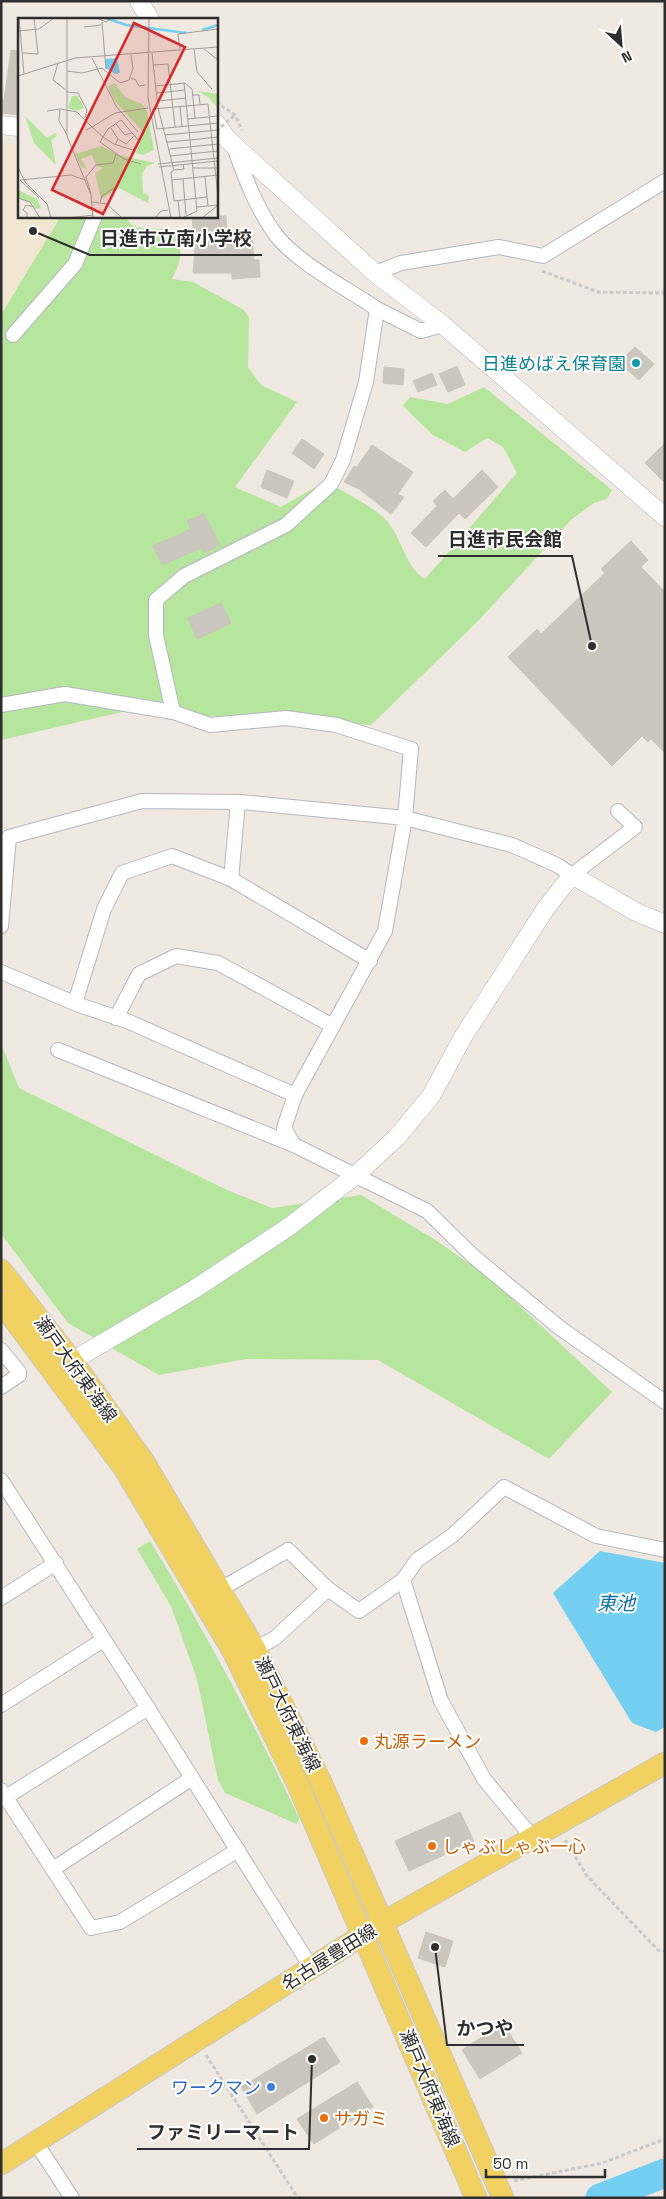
<svg xmlns="http://www.w3.org/2000/svg" width="666" height="2199" font-family="'Space Grotesk','Noto Sans JP',sans-serif">
	<style>
		.education { fill: #f0e6d1 }
		.green { fill: #b6e59e }
		.water { fill: #75cff0 }
		.lines { fill: none; stroke-linecap: round; stroke-linejoin: round }
		.river { stroke: #75cff0; stroke-width: 29 }
		.building { fill: #cbc7bf; stroke: #cbc5ba }
		.minor-casing { stroke: #b4b7c1; stroke-width: 16 }
		.tertiary-casing { stroke: #b4b7c1; stroke-width: 19 }
		.primary-casing { stroke: #c9c9c9; stroke-width: 23 }
		.path { stroke: #c9c9c9; stroke-width: 3; stroke-dasharray: 4 2.5; stroke-linecap: butt }
		.minor { stroke: #fff; stroke-width: 14 }
		.tertiary { stroke: #fff; stroke-width: 18 }
		.primary { stroke: #f2d163; stroke-width: 21 }
		.path-bridge { stroke: #c9c9c9; stroke-width: 3; stroke-dasharray: 4 2.5; stroke-linecap: butt }
		.culture-dot { fill: #0f9aa8; stroke: #fff; stroke-width: 2 }
		.food-dot { fill: #e8710a; stroke: #fff; stroke-width: 2 }
		.shop-dot { fill: #3f7fe0; stroke: #fff; stroke-width: 2 }
		.labels { text-anchor: middle; dominant-baseline: central; stroke-width: 4; stroke-linejoin: round; paint-order: stroke }
		.culture-label { font-size: 18px; fill: #0d838f; stroke: #fff; text-anchor: end }
		.street-label { font-size: 18px; fill: #2e2e2e; stroke: #fff }
		.food-label { font-size: 18px; fill: #c56008; stroke: #fff; text-anchor: start }
		.shop-label { font-size: 18px; fill: #366cbe; stroke: #fff; text-anchor: end }
		.water-label { font-size: 19px; font-style: italic; fill: #0d6fa3; stroke: #fff }
		.inset-river { fill: none; stroke: #75cff0; stroke-width: 2.5 }
		.inset-road { fill: none; stroke: #a29e99; stroke-width: 1 }
		.view { fill: #d62828; fill-opacity: 0.15; stroke: #d62828; stroke-width: 2.5 }
		.inset-edge { fill: none; stroke: #2e2e2e; stroke-width: 2.5 }
		.leader { fill: none; stroke: #2e2e2e; stroke-width: 2 }
		.callout-dot { fill: #2e2e2e; stroke: #fff; stroke-width: 2 }
		.callout-label { font-size: 19px; text-anchor: middle; font-weight: bold; fill: #2e2e2e; stroke: #fff; stroke-width: 4; stroke-linejoin: round; paint-order: stroke }
	</style>
	<rect width="100%" height="100%" fill="#efe9e1"/>
	<!-- education -->
	<path class="education" d="M1,143L19,144V216H72L1,320Z"/>
	<!-- green -->
	<g class="green">
		<path d="M61,216H124L134,227L171,230C185,250 182,259 172,279L193,282L244,310L249,318L248,367L261,385L297,402L235,487L281,507L326,481C341,491 373,506 385,519C402,536 405,568 425,579L517,473L503,447L487,438L465,452L433,435L403,406L410,397L448,404L484,387L612,490L607,499L594,503L572,519L478,621L371,725L214,716L168,720L152,705L1,740V315Z"/>
		<path d="M1,1044L19,1088L227,1190L272,1208L361,1195L437,1241L491,1279L612,1392L549,1459L378,1360L246,1359L159,1375L68,1323L1,1234Z"/>
		<path d="M150,1541C205,1631 254,1723 299,1818L297,1824L225,1793L218,1780L197,1679L171,1606L137,1549Z"/>
	</g>
	<!-- water -->
	<path class="water" d="M600,1551L665,1563V1727L656,1732L632,1723L553,1593Z"/>
	<g class="lines">
		<!-- river -->
		<path class="river" d="M600,2198L665,2173"/>
	</g>
	<!-- building -->
	<g class="building">
		<path d="M11,50L19,51V115L1,113V100H4Z"/>
		<path d="M192,216H226L227,235L252,233L254,260H259L260,277L232,279V273H193L195,249Z"/>
		<path d="M635,347L654,364L639,380L618,362Z"/>
		<path d="M457,366L465,385L448,392L439,374Z"/>
		<path d="M384,367L404,369L403,385L383,383Z"/>
		<path d="M432,373L437,385L418,392L413,381Z"/>
		<path d="M302,439L324,454L314,469L292,453Z"/>
		<path d="M665,443V483L645,463Z"/>
		<path d="M372,445L413,472L398,494L404,497L391,514L359,489L344,482L354,466L357,467Z"/>
		<path d="M267,470L294,481L287,498L261,487Z"/>
		<path d="M482,470L498,487L465,519L459,513L426,547L411,533L437,506L433,501L445,490L453,499Z"/>
		<path d="M204,514L220,545L203,553L201,548L162,565L153,546L191,529L187,521Z"/>
		<path d="M631,541L648,560L641,567L665,592V753L651,739L648,742L642,736L612,766L508,657L537,629L541,634L605,573L601,569Z"/>
		<path d="M221,603L231,623L197,639L188,618Z"/>
		<path d="M460,1812L474,1841L409,1871L395,1841Z"/>
		<path d="M426,1932L453,1941L445,1967L418,1958Z"/>
		<path d="M503,2023L522,2053L480,2079L462,2050Z"/>
		<path d="M324,2037L340,2062L257,2114L241,2087Z"/>
		<path d="M357,2082L373,2107L314,2144L297,2119Z"/>
	</g>
	<g class="lines">
		<defs>
			<g id="minor">
				<path d="M375,273L401,263L499,247L543,256L665,181"/>
				<path d="M377,309L421,331L443,325"/>
				<path d="M13,335L75,264L95,216"/>
				<path d="M1,705L65,694L173,712L210,725L286,718L336,725L411,749L405,818L385,931L295,1095L127,1021L79,1005L1,972"/>
				<path d="M173,712L156,635V600L184,576L286,525L331,484L343,460L366,382L377,309C348,289 292,260 273,231C255,205 244,175 233,144"/>
				<path d="M238,802L231,879L370,961"/>
				<path d="M1,926L9,837L142,801L241,802L405,818L512,845L557,865L572,875L635,827L618,811"/>
				<path d="M75,1003L104,909L122,873L172,856L231,879"/>
				<path d="M116,1018L139,974L176,956L218,963L333,1026"/>
				<path d="M58,1050L294,1145L427,1211L473,1256L560,1328L665,1402"/>
				<path d="M294,1145L284,1128L295,1095"/>
				<path d="M1,1350L19,1372V1375L1,1387"/>
				<path d="M1,1480L148,1708L311,1967"/>
				<path d="M221,1589L288,1550L328,1589L359,1611L403,1580"/>
				<path d="M1,1598L56,1563"/>
				<path d="M255,1649L275,1638L328,1589"/>
				<path d="M1,1705L103,1640"/>
				<path d="M1,1790L91,1928L120,1922L238,1850"/>
				<path d="M6,1797L148,1708"/>
				<path d="M532,1837L484,1779L441,1701L403,1580L417,1560L453,1535L504,1487L596,1536L665,1550"/>
				<path d="M53,1869L192,1778"/>
				<path d="M36,2143L72,2198"/>
			</g>
			<g id="tertiary">
				<path d="M139,1L150,19"/>
				<path d="M216,123L227,139L375,273L443,325L665,517"/>
				<path d="M1,125L19,127"/>
				<path d="M72,1361L193,1290L290,1226L356,1175L397,1137L431,1096L463,1037L546,908L572,875L636,912L665,924"/>
			</g>
			<g id="primary">
				<path d="M1,1270L72,1361L144,1462L255,1649L321,1782L503,2198"/>
				<path d="M1,1302L124,1468L233,1651L298,1785L476,2198"/>
				<path d="M1,2164L382,1923L665,1763"/>
			</g>
		</defs>
		<!-- minor casing -->
		<use href="#minor" class="minor-casing"/>
		<!-- tertiary casing -->
		<use href="#tertiary" class="tertiary-casing"/>
		<!-- primary casing -->
		<use href="#primary" class="primary-casing"/>
		<!-- path -->
		<g class="path">
			<path d="M216,102L235,115L242,130"/>
			<path d="M542,271L598,292L665,293"/>
			<path d="M565,1840L587,1876L658,1950L665,1951"/>
			<path d="M206,2055L298,2198"/>
			<path d="M514,2181L602,2163L665,2139"/>
		</g>
		<!-- minor -->
		<use href="#minor" class="minor"/>
		<!-- tertiary -->
		<use href="#tertiary" class="tertiary"/>
		<!-- primary -->
		<use href="#primary" class="primary"/>
		<!-- path-bridge -->
		<path class="path-bridge" d="M216,131L235,115"/>
	</g>
	<!-- markers -->
	<circle class="culture-dot" cx="636" cy="363" r="5"/>
	<g class="food-dot">
		<circle cx="364" cy="1741" r="5"/>
		<circle cx="432" cy="1846" r="5"/>
		<circle cx="324" cy="2118" r="5"/>
	</g>
	<circle class="shop-dot" cx="271" cy="2087" r="5"/>
	<g class="labels">
		<!-- culture labels -->
		<g class="culture-label">
			<text x="626" y="363">日進めばえ保育園</text>
		</g>
		<!-- street labels -->
		<g class="street-label">
			<text transform="translate(76 1369) rotate(54)">瀬戸大府東海線</text>
			<text transform="translate(288 1714) rotate(64)">瀬戸大府東海線</text>
			<text transform="translate(329 1957) rotate(-32)">名古屋豊田線</text>
			<text transform="translate(430 2088) rotate(67)">瀬戸大府東海線</text>
		</g>
		<!-- food labels -->
		<g class="food-label">
			<text x="374" y="1741">丸源ラーメン</text>
			<text x="442" y="1846">しゃぶしゃぶ一心</text>
			<text x="334" y="2118">サガミ</text>
		</g>
		<!-- shop labels -->
		<g class="shop-label">
			<text x="261" y="2087">ワークマン</text>
		</g>
		<!-- water labels -->
		<g class="water-label">
			<text x="616" y="1603">東池</text>
		</g>
	</g>
	<!-- overview -->
	<g transform="translate(18 18)">
		<rect width="200" height="200" fill="#efe9e1"/>
		<path d="M97,65L107,79L124,86L129,93L136,132L125,137L118,135L124,113L95,81L90,68ZM180,73L200,76V90L191,80ZM54,78H60L66,90L58,93L50,90ZM7,98L29,120L37,115L39,118L33,122L38,147L16,125ZM84,128L100,137L137,145L129,148L124,156L125,175L131,178L130,185L101,170L83,181L77,155L85,150L78,148L74,137L63,141L69,151L63,149L57,136ZM0,172L19,181L23,190L18,191L14,185L0,180Z" fill="#b6e59e"/>
		<path d="M99,40L102,55L97,56L88,50V41Z" fill="#75cff0"/>
		<path class="inset-river" d="M88,0L108,7L168,15M184,12L200,7"/>
		<path class="inset-road" d="M1,0L6,56M49,0V118L73,177L75,200M79,0L88,4L94,0M131,0L130,80L153,200M84,4L88,51M66,9L83,7M0,13L21,11L36,0M162,31L160,16L200,11M176,31L179,54L194,71M186,31L200,42M5,35L20,36L16,0M134,35L140,90L156,152L153,154L156,183M74,40L98,88L120,114M40,45L35,62L48,72M136,47L150,46L157,109M49,53L64,55L84,50L102,65L111,62L115,51L113,37M0,58L57,40L200,29M113,61H117L121,68L127,67M166,65L172,122L200,119M138,68L167,65L174,71L177,100M48,74L60,75L69,92L67,100M139,75L167,72M175,77H181L182,86M140,83L168,80M162,88L164,109M42,91L41,103L49,117M29,93L42,91L59,94L74,109L97,95L130,90M170,101L200,98M98,106L107,117L114,115M93,110L100,121L97,127M139,111L135,91L190,86L200,178M139,111L200,105M68,112L74,109L85,119L96,126L115,132L121,123L103,102L90,111L85,119L82,124L106,141L123,146M147,117L200,112M100,121L108,126L116,118M149,124L172,122L179,193L164,200M151,131L200,126M152,138L200,133M140,146L200,140M0,149L7,164L29,186L33,200M141,149L200,143M175,150H200M156,152L166,151L165,146M187,158L190,188M165,161L168,197M154,162L200,157M73,176L68,159L78,147L95,145L98,136M0,180L12,184L22,200M21,180L2,162L53,157L67,162M160,182L162,200M156,183L189,179M74,184L89,186L104,200M82,184L84,178L96,170M179,189L200,187M9,200V195L5,192L8,187L16,189M50,200L75,197M137,200L143,193L150,192M184,200L200,187"/>
		<path class="view" d="M116,5L167,29L85,196L34,172Z"/>
		<rect width="200" height="200" class="inset-edge"/>
	</g>
	<!-- callouts -->
	<path class="leader" d="M33 231L90 255H262M592 646L572 556H438M435 1947L447 2045H524M312 2059L309 2149H137"/>
	<g class="callout-dot">
		<circle cx="33" cy="231" r="5"/>
		<circle cx="592" cy="646" r="5"/>
		<circle cx="435" cy="1947" r="5"/>
		<circle cx="312" cy="2059" r="5"/>
	</g>
	<g class="callout-label">
		<text x="176" y="245">日進市立南小学校</text>
		<text x="505" y="546">日進市民会館</text>
		<text x="485" y="2035">かつや</text>
		<text x="223" y="2139">ファミリーマート</text>
	</g>
	<!-- border -->
	<rect width="666" height="2199" fill="none" stroke="#2e2e2e" stroke-width="5"/>
	<!-- north arrow -->
	<g transform="translate(621 45) rotate(154)" stroke="#ffffff" stroke-width="4" paint-order="stroke">
	<path d="M0-4L9 19L0 12L-9 19Z" fill="#2e2e2e"/>
	<text y="-8" font-size="14" font-weight="bold" text-anchor="middle" fill="#2e2e2e">N</text>
	</g>
	<!-- scale -->
	<path d="M486 2169v8h119v-8" fill="none" stroke="#2e2e2e" stroke-width="2.5"/>
	<text x="493" y="2169" font-size="15" fill="#2e2e2e" stroke="#ffffff" stroke-width="4" paint-order="stroke">50 m</text>
</svg>
